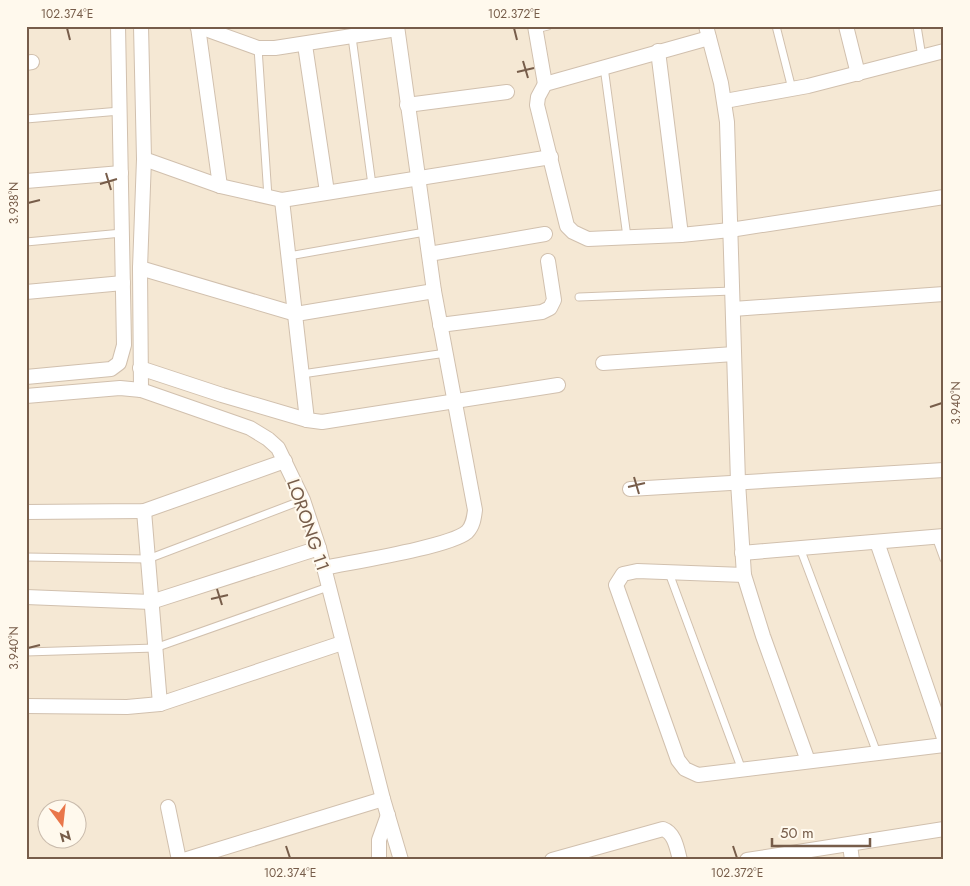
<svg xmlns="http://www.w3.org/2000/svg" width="970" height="886" font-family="Jost,sans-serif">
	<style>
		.residential { fill: #f5e8d4; fill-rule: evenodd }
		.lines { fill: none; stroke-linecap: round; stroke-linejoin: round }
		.lane-casing { stroke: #d1c0ae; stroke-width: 9 }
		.street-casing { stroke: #d1c0ae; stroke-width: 16 }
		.lane { stroke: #fff; stroke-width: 7 }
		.street { stroke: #fff; stroke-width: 14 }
		.ticks { fill: none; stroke: #775d4a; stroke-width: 2 }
		.labels { text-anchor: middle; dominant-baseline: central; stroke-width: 4; stroke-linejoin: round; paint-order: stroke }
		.street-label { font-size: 18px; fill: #775d4a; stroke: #fff9ed }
		.neatline { fill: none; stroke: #775d4a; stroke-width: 2 }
		.ticks-label { font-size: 12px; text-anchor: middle; fill: #775d4a }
	</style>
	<rect width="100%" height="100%" fill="#fdf5e6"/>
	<!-- residential -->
	<path class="residential" d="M26,26H944V860H26ZM48,808H78V838H48Z"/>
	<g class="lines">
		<defs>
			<g id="lane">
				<path d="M776,26L792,89"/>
				<path d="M917,26L922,57"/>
				<path d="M536,29L548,26"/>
				<path d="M352,37L372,185"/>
				<path d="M258,48L268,197"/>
				<path d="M604,67L627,237"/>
				<path d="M26,119L120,111"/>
				<path d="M26,242L122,233"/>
				<path d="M289,256L425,232"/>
				<path d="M579,297L732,291"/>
				<path d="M302,374L446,353"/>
				<path d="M936,537L944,559"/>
				<path d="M800,548L877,753"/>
				<path d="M26,557L148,559L303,500"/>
				<path d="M669,573L742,770"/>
				<path d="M26,652L155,648L328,587"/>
			</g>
			<g id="street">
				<path d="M141,26L144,159L140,268L141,390"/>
				<path d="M197,26L258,48H275L397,29"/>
				<path d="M535,26L545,84"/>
				<path d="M706,26L721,83L727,122L738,482L744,575L763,636L808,761"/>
				<path d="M846,26L858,74"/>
				<path d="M198,27L220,186"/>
				<path d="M709,38L545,84L538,97L537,105L567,226L573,232L588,239L681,235L730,230L944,197"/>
				<path d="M305,45L327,192"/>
				<path d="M658,51L681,235"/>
				<path d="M26,63L32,62"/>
				<path d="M725,101L808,86L944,51"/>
				<path d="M407,105L507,92"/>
				<path d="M144,159L220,186L282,200L551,157"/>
				<path d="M26,181L121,173"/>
				<path d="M282,200L307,420"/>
				<path d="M429,254L545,234"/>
				<path d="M140,268L296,314L434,291"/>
				<path d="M26,292L123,283"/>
				<path d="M733,309L944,294"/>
				<path d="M440,325L542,312L550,308L554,300L548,261"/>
				<path d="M603,363L734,354"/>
				<path d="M140,368L222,395L307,420L322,422L558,385"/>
				<path d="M26,377L111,369L119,363L124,345L118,26"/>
				<path d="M26,396L120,388L141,390L250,428L268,439L278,448L303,500L319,548L383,799L401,860"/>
				<path d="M630,489L944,470"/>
				<path d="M144,511L160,704"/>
				<path d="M26,512L144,511L285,461"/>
				<path d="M877,542L944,738"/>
				<path d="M742,553L944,536"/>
				<path d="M324,568C352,562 449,547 467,532C473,526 474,518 475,510L434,291L397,26"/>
				<path d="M744,575L637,571L623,574L616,585L678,760L685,769L698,775L944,745"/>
				<path d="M26,597L151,602L319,548"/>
				<path d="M26,706L127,707L160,704L342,643"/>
				<path d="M168,807L179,860"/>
				<path d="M850,845L852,860"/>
				<path d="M184,860L383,799"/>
				<path d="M379,860V840L388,815"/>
				<path d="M552,860L663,829C675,833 677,849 680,860"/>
				<path d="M747,860L944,829"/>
			</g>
		</defs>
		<!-- lane casing -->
		<use href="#lane" class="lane-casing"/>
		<!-- street casing -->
		<use href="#street" class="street-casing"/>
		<!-- lane -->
		<use href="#lane" class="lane"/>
		<!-- street -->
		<use href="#street" class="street"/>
	</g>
	<!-- ticks -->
	<path class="ticks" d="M67,28L70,40M514,28L517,40M523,61L528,78M517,72L534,68M106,173L111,190M100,184L117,179M28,203L40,200M930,407L942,403M634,477L639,494M628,487L645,483M217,589L222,605M211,599L228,595M28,648L40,645M286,846L290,858M733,846L737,858"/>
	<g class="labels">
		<!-- street labels -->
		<g class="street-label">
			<text transform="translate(308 525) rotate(71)">LORONG 11</text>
		</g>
	</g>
	<!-- border -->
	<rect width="970" height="886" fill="none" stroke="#fff9ed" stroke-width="55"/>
	<!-- north arrow -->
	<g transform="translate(62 824) rotate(165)"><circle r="24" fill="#fff9ed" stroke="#c9bbac"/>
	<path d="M0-4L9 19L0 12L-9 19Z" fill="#e97649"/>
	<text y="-8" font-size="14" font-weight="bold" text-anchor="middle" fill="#775d4a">N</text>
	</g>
	<!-- scale -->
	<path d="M772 838v8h98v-8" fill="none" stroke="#775d4a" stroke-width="2.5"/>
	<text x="780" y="838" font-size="15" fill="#775d4a" stroke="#fff9ed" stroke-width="4" paint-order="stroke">50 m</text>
	<rect x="28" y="28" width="914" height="830" class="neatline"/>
	<g class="ticks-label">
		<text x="67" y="18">102.374°E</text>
		<text x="514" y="18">102.372°E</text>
		<text transform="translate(14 203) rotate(-90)" y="4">3.938°N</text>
		<text transform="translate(956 403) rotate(-90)" y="4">3.940°N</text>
		<text transform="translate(14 648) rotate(-90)" y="4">3.940°N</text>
		<text x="290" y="877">102.374°E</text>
		<text x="737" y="877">102.372°E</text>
	</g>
</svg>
